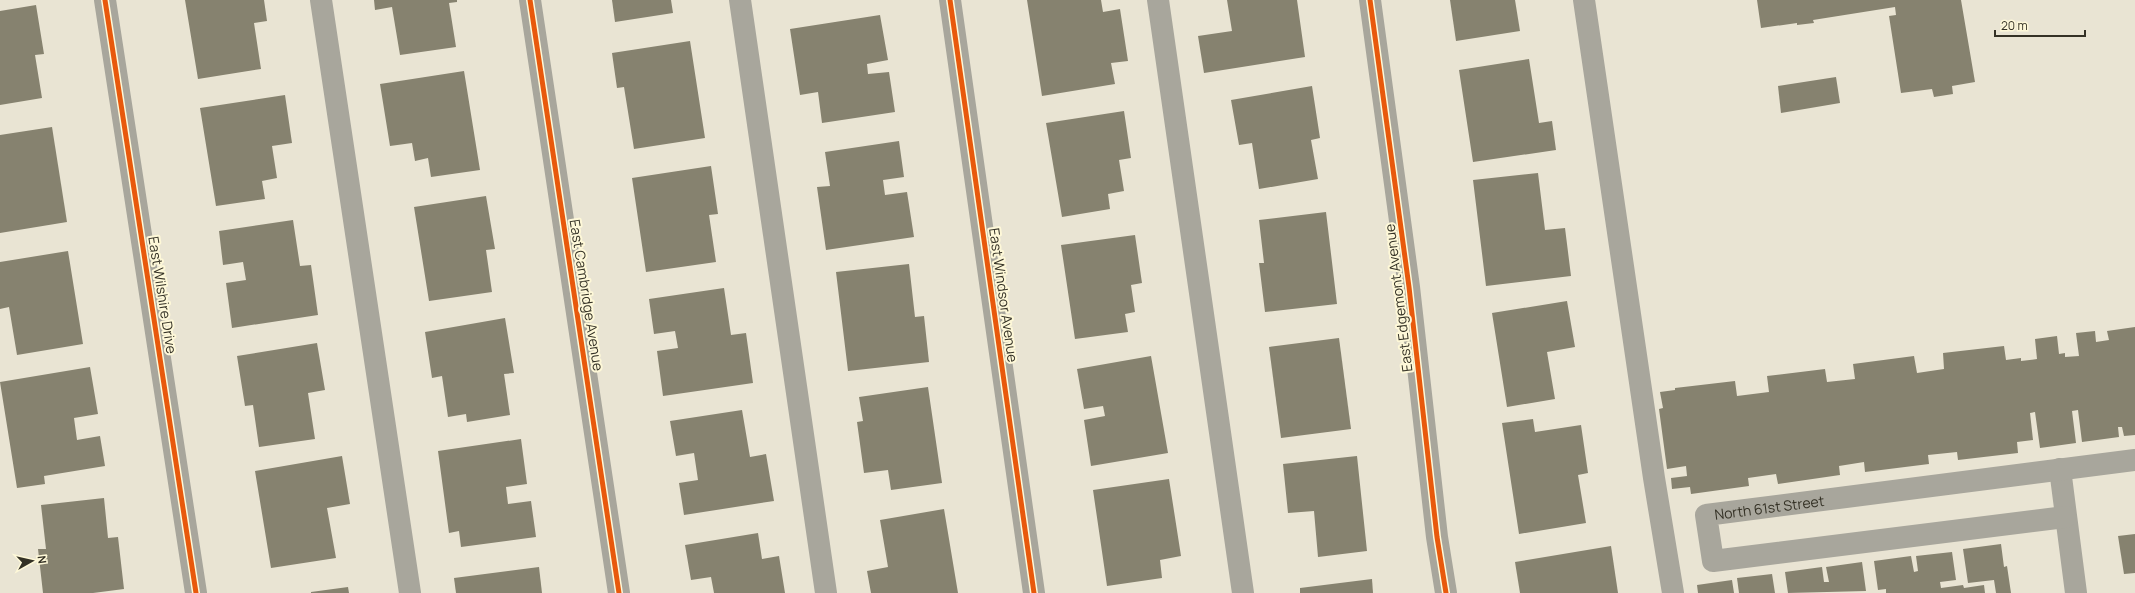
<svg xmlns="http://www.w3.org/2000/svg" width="2135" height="593" font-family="Manrope,sans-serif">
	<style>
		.building { fill: #86826f }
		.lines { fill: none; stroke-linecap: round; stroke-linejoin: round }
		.minor { stroke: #a8a69c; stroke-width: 22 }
		.cycleway-casing { stroke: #fef8d8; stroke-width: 8 }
		.cycleway { stroke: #e8590c; stroke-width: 5 }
		.labels { text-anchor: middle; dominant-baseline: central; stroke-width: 4; stroke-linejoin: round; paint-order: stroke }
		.street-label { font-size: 14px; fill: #343125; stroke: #fef8d8 }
	</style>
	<rect width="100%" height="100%" fill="#e9e4d3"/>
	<!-- building -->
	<g class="building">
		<path d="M185,0H264L267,21L254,23L261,69L198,79Z"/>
		<path d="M374,0H457V2L449,3L456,47L400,55L392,7L375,10Z"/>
		<path d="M612,0H671L673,13L615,22Z"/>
		<path d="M1027,0H1101L1103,12L1120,9L1128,61L1111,63L1115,84L1042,96Z"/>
		<path d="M1227,0H1297L1305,57L1204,73L1198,36L1232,31Z"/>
		<path d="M1450,0H1515L1520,31L1456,41Z"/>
		<path d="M1757,0H1961L1975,82L1952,86L1953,94L1934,97L1932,89L1901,93L1889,16L1896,15L1895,7L1813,20L1814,23L1797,25V23L1761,28Z"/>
		<path d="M36,5L44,54L35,55L42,98L0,105V11Z"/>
		<path d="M880,15L888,60L867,64L868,74L889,72L895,112L822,123L818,92L800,95L790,29Z"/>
		<path d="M690,41L705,138L634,149L624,87L617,88L612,53Z"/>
		<path d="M1529,59L1539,123L1552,121L1556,150L1473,162L1459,70Z"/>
		<path d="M464,71L480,170L431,177L428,158L415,161L412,143L390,146L380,84Z"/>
		<path d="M1836,77L1840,103L1781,113L1778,86Z"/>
		<path d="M1312,86L1320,138L1311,140L1318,179L1259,189L1252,143L1239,145L1231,100Z"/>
		<path d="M285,95L292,143L272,146L277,178L262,181L265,199L216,206L200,108Z"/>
		<path d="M1124,111L1131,158L1119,160L1124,191L1108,194L1110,209L1062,217L1046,123Z"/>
		<path d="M52,127L67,222L0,233V135Z"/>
		<path d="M899,141L904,177L883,180L885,195L907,192L914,237L826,250L817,187L830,186L825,152Z"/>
		<path d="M711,166L718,214L709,215L716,262L646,272L632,178Z"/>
		<path d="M1538,173L1545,230L1565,228L1571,276L1486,286L1473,180Z"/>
		<path d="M486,196L495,249L486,250L492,292L429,301L414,207Z"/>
		<path d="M1326,212L1337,304L1265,312L1259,263H1264L1259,220Z"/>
		<path d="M293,220L300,266L311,265L318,315L232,328L226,283L246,280L243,262L223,265L219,231Z"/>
		<path d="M1135,235L1142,283L1131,285L1135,312L1125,314L1128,332L1075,339L1061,245Z"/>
		<path d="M68,251L83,344L17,355L9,307L0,309V262Z"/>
		<path d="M909,264L915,317L924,316L929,362L848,371L836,272Z"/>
		<path d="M724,288L731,335L746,333L753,383L663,396L657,351L678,348L675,331L654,334L649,299Z"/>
		<path d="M1567,301L1575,347L1547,352L1555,399L1507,407L1492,313Z"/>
		<path d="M505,318L514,373L504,374L510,415L467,422L466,414L448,417L442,376L432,378L425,332Z"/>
		<path d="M2135,327V435L2124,436L2122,427H2118L2119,437L2082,442L2078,410L2072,411L2076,443L2040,448L2035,412L2030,413L2033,440L2017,442L2018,453L1958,460L1957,452L1928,455L1929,464L1865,472L1864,462L1839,466L1840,475L1778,484L1776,474L1748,478L1749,486L1691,494L1690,487L1672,489L1671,478L1687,476L1686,466L1667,469L1659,409L1663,408L1660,392L1675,390V388L1735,381L1737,396L1769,392L1767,376L1825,369L1827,382L1855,379L1853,364L1914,356L1917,373L1944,369L1943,353L2004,346L2006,360L2021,358V361L2037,359L2035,339L2057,336L2059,354L2065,353V357L2079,356L2076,333L2095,331L2096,342L2109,340L2107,331Z"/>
		<path d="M1339,338L1351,429L1281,438L1269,347Z"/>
		<path d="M317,343L325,390L308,393L315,439L259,447L253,405L245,406L237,356Z"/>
		<path d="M1151,356L1168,453L1091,466L1084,420L1105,416L1103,406L1084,409L1077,369Z"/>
		<path d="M90,367L98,414L74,418L77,440L100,436L105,466L44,476L45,484L17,488L0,382Z"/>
		<path d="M928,387L942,483L891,490L888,470L864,473L857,422L863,421L859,397Z"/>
		<path d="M742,410L750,457L766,454L774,501L684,515L679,483L698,480L694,453L676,456L670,421Z"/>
		<path d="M1533,419L1535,432L1581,425L1588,473L1578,475L1586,523L1519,534L1502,423Z"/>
		<path d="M521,439L527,484L506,487L508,504L531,501L536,537L461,547L459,531L449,533L438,451Z"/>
		<path d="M342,456L350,504L327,508L336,558L271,568L255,471Z"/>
		<path d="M1357,456L1367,551L1318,557L1314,511L1288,513L1283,464Z"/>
		<path d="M1169,479L1181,556L1160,560L1162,578L1107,586L1093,490Z"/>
		<path d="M104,498L108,538L118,537L124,589L93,593H43L38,549H46L41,505Z"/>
		<path d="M944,509L958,593H871L867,571L888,567L880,520Z"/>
		<path d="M758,533L762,559L779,556L785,593H714L711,577L691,580L685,545Z"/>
		<path d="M2135,534V573L2124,574L2118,536Z"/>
		<path d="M2001,544L2004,567L2007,566L2011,593H1996L1994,580L1968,583L1963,549Z"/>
		<path d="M1611,546L1618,593H1520L1515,562Z"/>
		<path d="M1952,552L1956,580L1940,582L1941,588L1963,585L1964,588L1984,585L1985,593H1886V589L1878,590L1874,561L1911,556L1914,572L1918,571L1916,556Z"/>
		<path d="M1862,562L1866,591L1788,593L1785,572L1822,567L1824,582H1829L1826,567Z"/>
		<path d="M539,567L542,593H456L454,578Z"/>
		<path d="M1772,574L1775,593H1739L1737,578Z"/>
		<path d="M1372,579L1373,593H1300V588Z"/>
		<path d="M1732,580L1734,593H1698L1697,585Z"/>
		<path d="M348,587L349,593H311V592Z"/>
	</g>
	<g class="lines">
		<!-- minor -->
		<g class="minor">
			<path d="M105,0L196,593"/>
			<path d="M321,0L410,593"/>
			<path d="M530,0L619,593"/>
			<path d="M740,0L826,593"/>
			<path d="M950,0L1034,593"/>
			<path d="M1158,0L1243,593"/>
			<path d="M1370,0L1409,287L1437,537L1446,593"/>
			<path d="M1584,0L1654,478L1673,593"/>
			<path d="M2060,469L2076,593"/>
			<path id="s1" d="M2065,517L1713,561L1706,515L2135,460"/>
		</g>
		<defs>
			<g id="cycleway">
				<path d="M105,0L196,593"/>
				<path d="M530,0L619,593"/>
				<path d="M950,0L1034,593"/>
				<path d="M1370,0L1409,287L1437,537L1446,593"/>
			</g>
		</defs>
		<!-- cycleway casing -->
		<use href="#cycleway" class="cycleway-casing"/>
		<!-- cycleway -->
		<use href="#cycleway" class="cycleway"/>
	</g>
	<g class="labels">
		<!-- street labels -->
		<g class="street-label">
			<text transform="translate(163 295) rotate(81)">East Wilshire Drive</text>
			<text transform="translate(587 295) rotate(81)">East Cambridge Avenue</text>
			<text transform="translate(1004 295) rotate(82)">East Windsor Avenue</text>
			<text transform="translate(1398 298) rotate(-97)">East Edgemont Avenue</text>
			<text stroke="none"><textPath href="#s1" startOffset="465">North 61st Street</textPath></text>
		</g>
	</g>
	<!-- north arrow -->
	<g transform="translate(32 561) rotate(82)" stroke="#fef8d8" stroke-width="3" paint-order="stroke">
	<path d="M0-3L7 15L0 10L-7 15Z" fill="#343125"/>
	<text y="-6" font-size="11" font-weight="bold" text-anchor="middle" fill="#343125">N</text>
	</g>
	<!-- scale -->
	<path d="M1995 30v6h90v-6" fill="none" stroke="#343125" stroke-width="2"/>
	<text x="2001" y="30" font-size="12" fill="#343125" stroke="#fef8d8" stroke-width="3" paint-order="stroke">20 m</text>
</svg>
